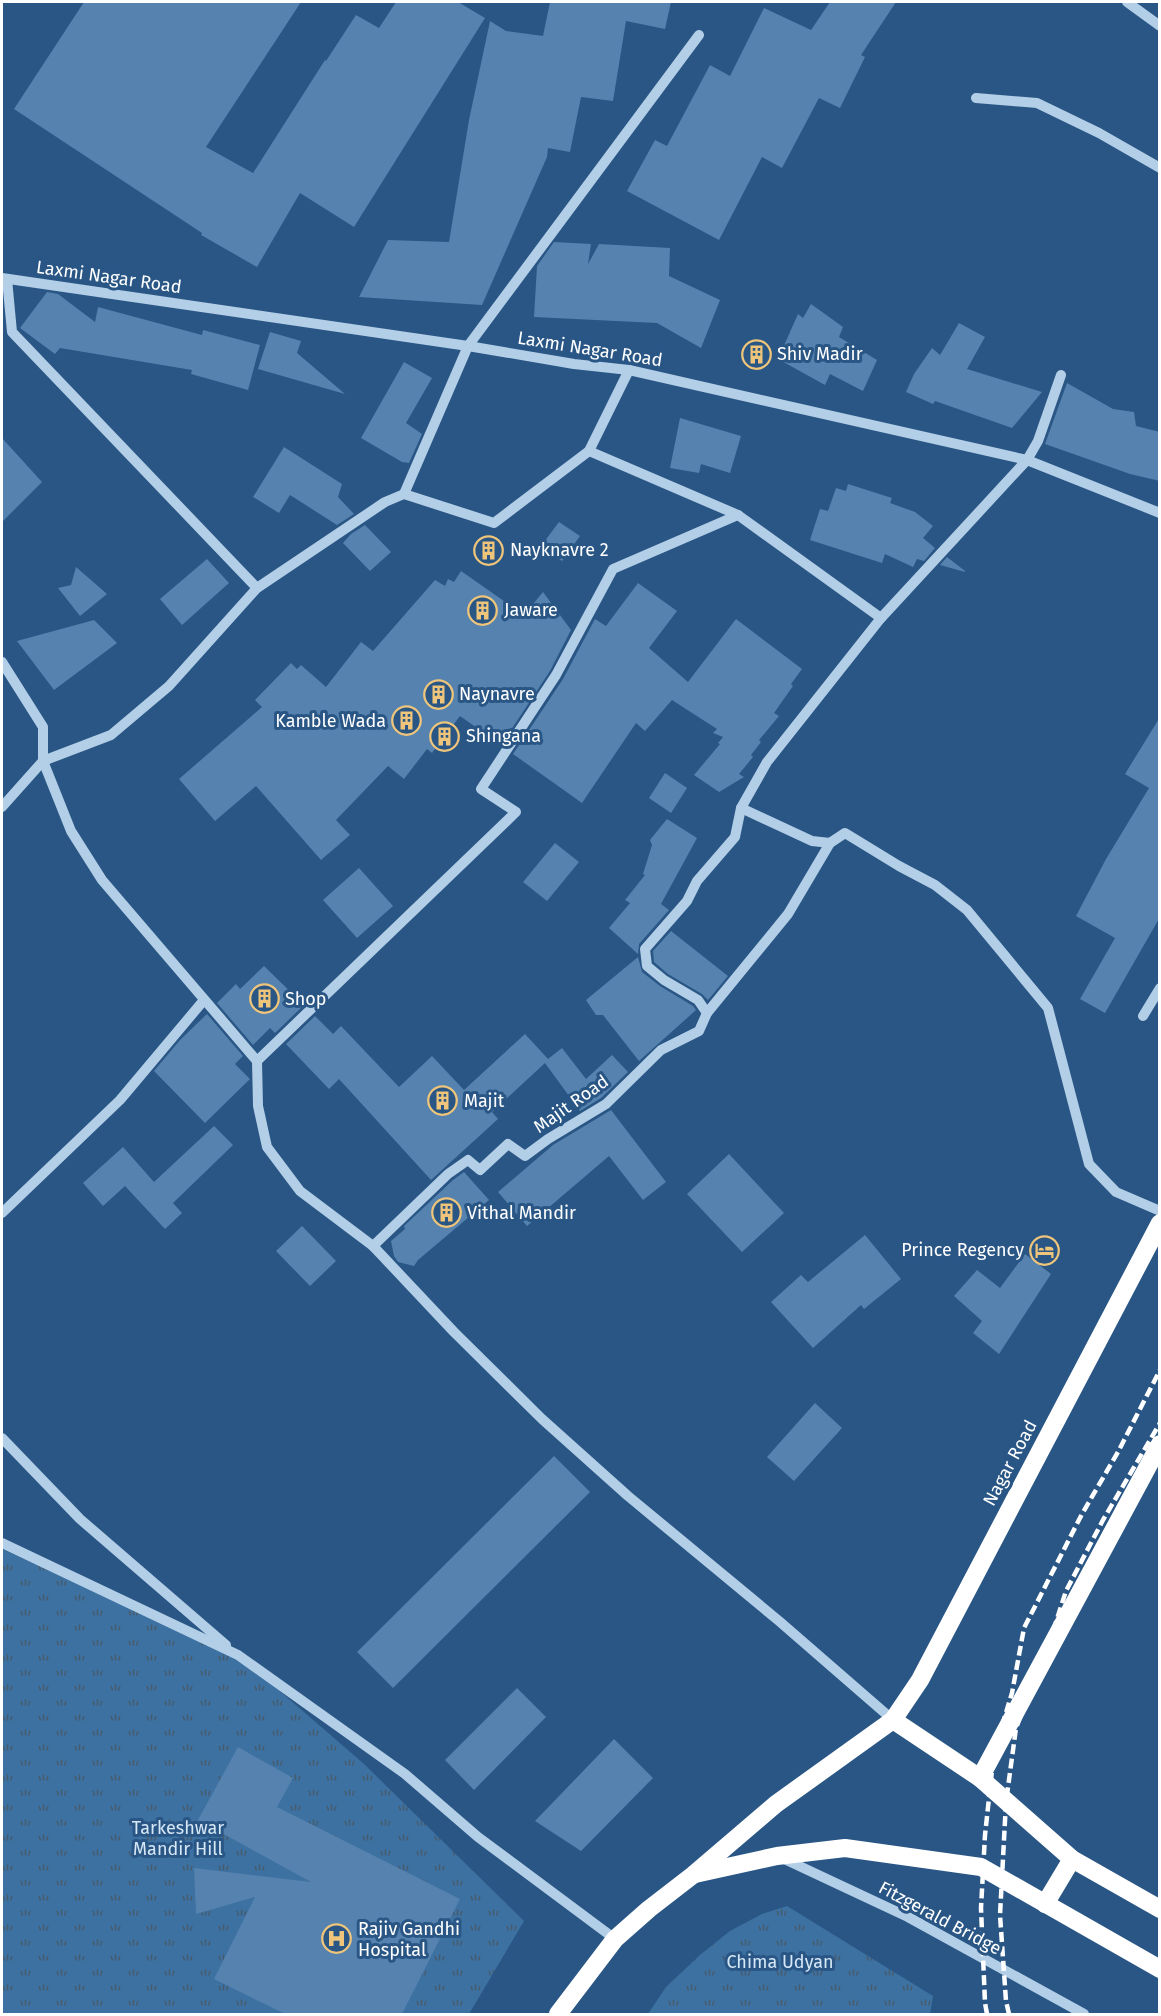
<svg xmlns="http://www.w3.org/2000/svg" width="1161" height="2016" font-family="'Fira Sans',sans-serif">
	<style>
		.park { fill: url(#park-tufts) }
		.building { fill: #5582ae }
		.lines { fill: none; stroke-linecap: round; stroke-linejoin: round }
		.minor { stroke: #b3cee7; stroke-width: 10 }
		.highway { stroke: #fff; stroke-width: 18 }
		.rail { stroke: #fff; stroke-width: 4.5; stroke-dasharray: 10 4.5; stroke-linecap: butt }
		.labels { text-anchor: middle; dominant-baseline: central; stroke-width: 6; stroke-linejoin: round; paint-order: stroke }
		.street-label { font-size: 18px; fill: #fff; stroke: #295685 }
		.poi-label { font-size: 18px; fill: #fff; stroke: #295685; text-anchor: start }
		.park-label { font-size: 18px; fill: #d6e7f6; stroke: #295685 }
	</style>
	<defs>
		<pattern id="park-tufts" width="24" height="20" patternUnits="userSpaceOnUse" patternTransform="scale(1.5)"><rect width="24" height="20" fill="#3d71a1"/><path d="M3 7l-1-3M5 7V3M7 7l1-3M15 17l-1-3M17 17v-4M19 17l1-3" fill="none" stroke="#465b6e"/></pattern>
	</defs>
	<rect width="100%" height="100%" fill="#295685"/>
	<!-- park -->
	<g class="park">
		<path d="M2,1549L238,1655L364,1764L524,1921L469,2014H2Z"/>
		<path d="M787,1906L933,1996L930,2014H648L666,1987L700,1955L730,1931L762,1914Z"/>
	</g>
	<!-- building -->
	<g class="building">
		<path d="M84,2H301L206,147L253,173L325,60L326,61L356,15L379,28L396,2H458L485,18L354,227L300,193L257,267L201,235L202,233L14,109Z"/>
		<path d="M550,2H671L665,29L626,21L613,101L581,97L570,152L548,148L547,157L482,305L359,297L388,240L449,242L469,120L490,21L506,31L543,36Z"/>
		<path d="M830,2H896L861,55L865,57L840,108L819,98L782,168L762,157L719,240L627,191L655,140L667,146L710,65L730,76L764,8L811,30Z"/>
		<path d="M554,242L591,244L588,264L599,244L670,248L669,276L720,300L701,348L657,323L534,317L537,266Z"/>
		<path d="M47,292L58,294L95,322L98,307L202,335L203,330L260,345L248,390L191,374L192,370L60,348L55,354L20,328Z"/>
		<path d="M811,304L843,327L839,337L877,360L863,391L830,374L825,385L778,359L798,314L803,318Z"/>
		<path d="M959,323L985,337L967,369L1042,392L1012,428L935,401L933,404L906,392L914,374L932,348L940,355Z"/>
		<path d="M270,332L301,341L297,353L345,394L258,369Z"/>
		<path d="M404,362L432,378L406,423L422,434L409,463L402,462L361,438Z"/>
		<path d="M1067,383L1113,409L1134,412L1136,426L1160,432V481L1130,474L1045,444Z"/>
		<path d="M680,418L741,436L730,473L701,464L699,473L670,468Z"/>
		<path d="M2,438L42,482L2,522Z"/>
		<path d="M284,447L342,484L338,497L354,514L337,525L290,495L279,513L253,497Z"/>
		<path d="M848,484L892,498L890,503L915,512L933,526L923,538L935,548L924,561L917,559L913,567L885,554L882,563L810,540L820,509L828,511L836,488L846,491Z"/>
		<path d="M559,522L580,536L562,561L541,546Z"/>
		<path d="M365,525L391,552L370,571L343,543L351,534Z"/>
		<path d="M947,557L965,571V572L940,565Z"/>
		<path d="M207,559L229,583L182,625L160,599Z"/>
		<path d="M76,567L107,594L80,616L58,588L71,585Z"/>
		<path d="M461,571L524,615L543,592L571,630L550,671L501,745L460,716L432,753L427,749L404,779L388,766L336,820L350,835L321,860L256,786L215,821L179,779L262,707L255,700L291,663L297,669L301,665L326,687L361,642L373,651L435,580L445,586L448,579L454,582Z"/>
		<path d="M638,583L677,611L649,648L688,682L736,619L802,669L791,684L793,686L774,713L779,716L759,740L761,742L751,755L753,757L739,774L744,777L719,792L694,775L720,744L718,743L723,737L713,733L717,729L672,700L645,731L636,723L582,803L513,754L563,679L595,619L606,626Z"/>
		<path d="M94,620L117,643L54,690L17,641Z"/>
		<path d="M1160,717V917L1105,1013L1080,999L1115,938L1076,916L1106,859L1149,788L1125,774Z"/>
		<path d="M665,773L687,788L671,813L649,798Z"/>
		<path d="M667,819L697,838L661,904L669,910L639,944L638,954L609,928L630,903L625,900L645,875L643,874L652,845L650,840Z"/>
		<path d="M555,843L579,862L547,901L523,882Z"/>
		<path d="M359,868L393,906L357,938L323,900Z"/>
		<path d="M671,931L728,976L708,1000L702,994L668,974L654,962L653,951Z"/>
		<path d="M638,957L642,972L660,986L693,1006L696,1010L639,1061L603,1015H596L586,1000Z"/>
		<path d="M264,966L304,1005L275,1033L270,1028L253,1045L217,1003L236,984L240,989Z"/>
		<path d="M207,1014L243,1056L235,1064L250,1079L205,1123L154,1071L180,1040Z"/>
		<path d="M315,1016L333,1034L341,1026L399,1087L432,1056L464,1090L525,1034L548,1059L562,1048L586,1079L612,1055L628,1072L601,1098L580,1111L545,1063L492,1112L498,1119L431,1180L339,1079L329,1089L286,1044Z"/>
		<path d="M611,1110L666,1182L643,1200L609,1156L527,1226L498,1192L553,1145Z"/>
		<path d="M214,1126L233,1145L173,1203L182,1213L165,1229L125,1186L103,1206L83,1183L123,1147L154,1182Z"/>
		<path d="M729,1154L784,1213L742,1252L687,1194Z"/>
		<path d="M464,1172L489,1200L418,1260L414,1266L398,1262L394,1256L391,1241L405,1229L404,1226L453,1180Z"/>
		<path d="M302,1226L336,1261L310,1286L276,1251Z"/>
		<path d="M865,1235L901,1279L864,1309L861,1305L813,1348L771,1302L801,1275L808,1282Z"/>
		<path d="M1025,1254L1051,1274L999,1354L973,1333L982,1321L954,1296L977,1270L1000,1288Z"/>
		<path d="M815,1403L842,1428L794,1481L767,1457Z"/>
		<path d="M554,1456L590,1492L393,1688L357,1652Z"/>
		<path d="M517,1688L546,1717L474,1790L445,1760Z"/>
		<path d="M614,1739L653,1778L581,1851L535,1821Z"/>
		<path d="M238,1747L293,1778L277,1807L460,1899L402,2014H285L214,1979L255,1897L196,1914L194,1868L311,1882L198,1820Z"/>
	</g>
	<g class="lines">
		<!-- minor -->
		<g class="minor">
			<path d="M1127,2L1160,26"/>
			<path d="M976,98L1037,103L1099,133L1160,168"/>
			<path d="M2,278L468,346L574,364L629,370L1027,460L1160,513"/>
			<path d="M7,279L12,332L257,588"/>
			<path d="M589,451L738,515L881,618"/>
			<path d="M404,494L468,346L699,35"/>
			<path d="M2,662L43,727V761L71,831L102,880L257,1061L258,1106L267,1147L300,1191L373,1246L454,1332L542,1419L628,1496L779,1621L893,1720"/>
			<path d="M2,807L43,761L111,735L169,686L257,588L385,502L404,494L494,523L589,451L629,370"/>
			<path d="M741,808L812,841L830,843L845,833L899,866L935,885L967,910L1048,1008L1089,1164L1116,1192L1160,1211"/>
			<path d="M707,1013L698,1000L664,980L647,966L645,949L687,901L697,881L735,837L741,808L767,762L881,618L1027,460L1038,441L1061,375"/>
			<path d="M1143,1016L1160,988"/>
			<path d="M257,1061L516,812L481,789L556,675L613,569L738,515"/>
			<path d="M2,1213L120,1100L204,1000"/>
			<path d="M373,1246L448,1174L468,1160L480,1170L508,1144L525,1156L548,1139L606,1104L661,1050L699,1031L707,1013L788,914L830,843"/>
			<path d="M2,1438L80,1519L226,1645"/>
			<path d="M2,1543L238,1655L405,1774L478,1837L615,1939"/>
			<path d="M780,1857L908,1917L1084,2014"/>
		</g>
		<!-- highway -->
		<g class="highway">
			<path d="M1160,1444L980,1778L1072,1859L1160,1909"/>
			<path d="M893,1720L980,1778"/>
			<path d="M695,1874L777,1856L845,1848L981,1867L1160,1969"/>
			<path d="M1045,1904L1072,1859"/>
			<path d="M558,2014L615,1939L649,1909L693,1875L776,1804L893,1720L920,1680L1160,1223"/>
		</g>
		<!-- rail -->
		<g class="rail">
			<path d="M987,2014L985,2003L981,1908L985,1835L994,1752L1012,1693L1024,1628L1082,1514L1118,1452L1160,1370"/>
			<path d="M1009,2014L1006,2001L1000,1915L1006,1802L1016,1728L1048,1647L1066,1591L1103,1520L1160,1423"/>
		</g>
	</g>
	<!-- icons -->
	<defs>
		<symbol id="building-ring" viewBox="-11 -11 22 22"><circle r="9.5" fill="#295685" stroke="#eec57a" stroke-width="1.5"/><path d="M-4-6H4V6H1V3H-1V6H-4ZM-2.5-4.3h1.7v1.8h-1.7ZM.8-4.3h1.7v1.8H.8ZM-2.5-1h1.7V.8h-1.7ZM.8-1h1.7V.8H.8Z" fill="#eec57a"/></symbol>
		<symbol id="hotel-ring" viewBox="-11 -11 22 22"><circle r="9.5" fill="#295685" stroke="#eec57a" stroke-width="1.5"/><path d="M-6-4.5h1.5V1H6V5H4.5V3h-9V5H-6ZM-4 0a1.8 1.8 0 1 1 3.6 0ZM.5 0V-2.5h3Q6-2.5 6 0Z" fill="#eec57a"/></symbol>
		<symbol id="hospital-ring" viewBox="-11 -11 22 22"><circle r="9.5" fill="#295685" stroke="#eec57a" stroke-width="1.5"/><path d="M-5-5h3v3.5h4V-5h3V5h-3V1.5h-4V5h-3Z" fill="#eec57a"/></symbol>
	</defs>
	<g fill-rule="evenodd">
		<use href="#building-ring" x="740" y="338" width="33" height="33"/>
		<use href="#building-ring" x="472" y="534" width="33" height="33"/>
		<use href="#building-ring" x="466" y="594" width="33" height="33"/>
		<use href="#building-ring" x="422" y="678" width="33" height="33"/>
		<use href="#building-ring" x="390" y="704" width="33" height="33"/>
		<use href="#building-ring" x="428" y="720" width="33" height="33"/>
		<use href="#building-ring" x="248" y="982" width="33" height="33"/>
		<use href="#building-ring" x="426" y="1084" width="33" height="33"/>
		<use href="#building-ring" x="430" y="1196" width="33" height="33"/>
		<use href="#hotel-ring" x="1028" y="1234" width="33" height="33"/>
		<use href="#hospital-ring" x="320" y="1922" width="33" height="33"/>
	</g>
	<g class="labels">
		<!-- street labels -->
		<g class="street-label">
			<text transform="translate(109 277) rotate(8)">Laxmi Nagar Road</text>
			<text transform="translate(590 349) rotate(9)">Laxmi Nagar Road</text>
			<text transform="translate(571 1104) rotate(-35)">Majit Road</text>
			<text transform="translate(1010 1463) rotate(-62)">Nagar Road</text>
			<text transform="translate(940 1918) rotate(28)">Fitzgerald Bridge</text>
		</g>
		<!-- poi labels -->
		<g class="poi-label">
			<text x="777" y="354">Shiv Madir</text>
			<text x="510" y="550">Nayknavre 2</text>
			<text x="504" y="610">Jaware</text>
			<text x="459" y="694">Naynavre</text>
			<text x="386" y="721" text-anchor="end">Kamble Wada</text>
			<text x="466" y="736">Shingana</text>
			<text x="285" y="999">Shop</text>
			<text x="464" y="1101">Majit</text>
			<text x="467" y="1213">Vithal Mandir</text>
			<text x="1024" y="1250" text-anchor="end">Prince Regency</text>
			<text x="358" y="1929">Rajiv Gandhi<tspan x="358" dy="21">Hospital</tspan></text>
		</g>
		<!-- park labels -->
		<g class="park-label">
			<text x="178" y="1828">Tarkeshwar<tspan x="178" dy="21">Mandir Hill</tspan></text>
			<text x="780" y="1962">Chima Udyan</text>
		</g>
	</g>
	<!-- border -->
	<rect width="1161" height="2016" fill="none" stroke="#ffffff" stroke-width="6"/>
</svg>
